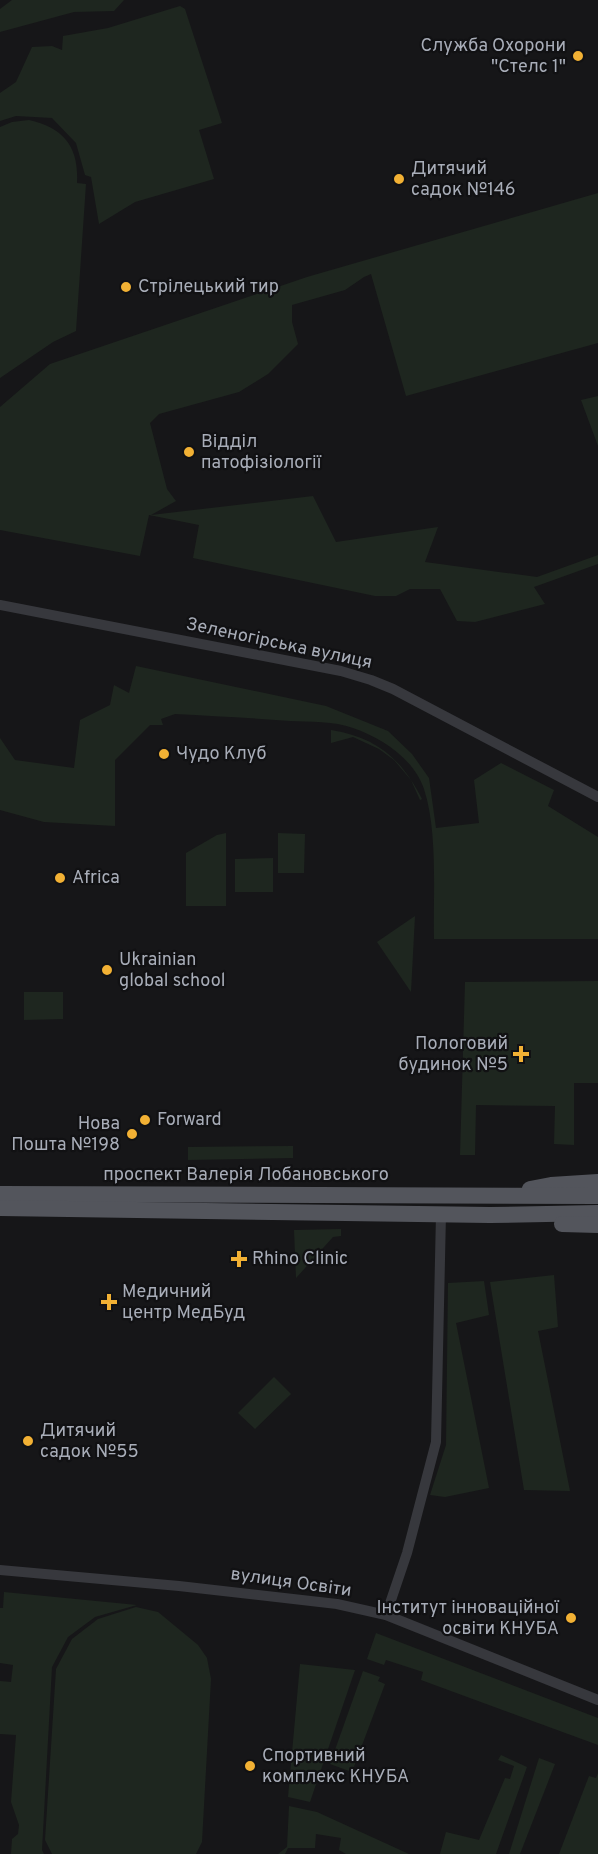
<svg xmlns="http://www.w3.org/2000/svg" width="598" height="1854" font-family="Overpass,sans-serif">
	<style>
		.green { fill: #1e261f }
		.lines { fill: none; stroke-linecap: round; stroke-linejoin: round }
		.minor { stroke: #37383d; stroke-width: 10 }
		.primary { stroke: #53555c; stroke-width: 16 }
		.poi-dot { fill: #f2b134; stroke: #111113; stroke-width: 2 }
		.labels { text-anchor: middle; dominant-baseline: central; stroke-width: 4.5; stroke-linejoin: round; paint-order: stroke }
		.poi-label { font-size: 18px; fill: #a8adb8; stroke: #111113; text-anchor: start }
		.street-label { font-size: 18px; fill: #a8adb8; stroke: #111113 }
	</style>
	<rect width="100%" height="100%" fill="#161618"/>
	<!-- green -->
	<g class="green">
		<path d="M12,0H124L114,11L74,12L0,32V9Z"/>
		<path d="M180,6L185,9L222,123L199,130L214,179L135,202L99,224L91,177L85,175L76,143L52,118L16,116L0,121V93L16,82L32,47L52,46L62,50L63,36L108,28Z"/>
		<path d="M29,120C64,128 79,147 77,183L86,184L76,331L53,342L0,378V127L12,122Z"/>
		<path d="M598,193V343L406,396L371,274L364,277L345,290L292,305V322L298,344L268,374L239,392L159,414L150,423L167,489L176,501L151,515L313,496L336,542L438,527L425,562L537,577L598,555V564L534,587L545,604L475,622L457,621L440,589H410L396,596H375L193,558L199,525L149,515L140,556L0,530V407L50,364L307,277Z"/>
		<path d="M598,396V446L581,400Z"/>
		<path d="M136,666L326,706L388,731L412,754L429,778L436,828L479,823L474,780L501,763L554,790L548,806L598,837V939H434C433,894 438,832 424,789C414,759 382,738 353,728C334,721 310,722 290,721C252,718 213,716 175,714L161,719L163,725H150L115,760V826L44,822L0,810V738L15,760L74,768L80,720L110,705L114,685L129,693Z"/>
		<path d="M331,730C376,737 402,759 422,799L420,800L411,780L394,760L379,749L353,737L331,743Z"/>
		<path d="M226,833V906H186V853L217,835Z"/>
		<path d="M278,833L305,834L304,873H278Z"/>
		<path d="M273,858V892H235V859Z"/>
		<path d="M415,916L411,992L377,942Z"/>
		<path d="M598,981V1083H574V1145L554,1144L555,1106L476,1105L475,1155H460L465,982Z"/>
		<path d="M24,992H63V1019L24,1020Z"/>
		<path d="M293,1146V1158L188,1160V1147Z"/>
		<path d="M341,1229V1236L333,1237L296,1278L294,1230Z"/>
		<path d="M554,1275L558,1327L538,1331L570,1491L524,1490L490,1282Z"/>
		<path d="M484,1281L489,1315L456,1323L489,1488L445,1497L430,1495L446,1445L448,1283Z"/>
		<path d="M274,1377L291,1394L255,1429L238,1413Z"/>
		<path d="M4,1592L137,1605L95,1617L68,1637L52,1667L42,1850L44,1854H11L12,1839L18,1834L19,1825L11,1802L16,1735L0,1734V1681L11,1682L13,1665L0,1663V1608H3Z"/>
		<path d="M136,1607L158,1612L198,1645L207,1658L211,1679L202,1842L196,1854H52L45,1840L56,1669L72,1639L98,1619Z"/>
		<path d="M376,1633L598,1718V1745L421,1680L423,1672L386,1660L384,1665L367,1659Z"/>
		<path d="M300,1664L355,1670L310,1802L288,1797Z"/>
		<path d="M363,1671L380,1677L378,1681L385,1684L352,1772L330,1764Z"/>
		<path d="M501,1755L527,1767L496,1854H440L446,1832L479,1840L505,1778L510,1779L514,1766L498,1760Z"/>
		<path d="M539,1758L555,1764L520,1854H509Z"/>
		<path d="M598,1773V1854H559L589,1776L596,1778Z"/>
		<path d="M289,1806L317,1812L409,1854H346L339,1850L341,1838L316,1834L315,1848H288L285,1854H278L287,1847Z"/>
	</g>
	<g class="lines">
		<!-- minor -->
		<g class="minor">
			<path d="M0,605L341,671L371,680L393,689L598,797"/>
			<path d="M0,1570L179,1586L337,1604L386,1615L598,1700"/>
			<path d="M386,1615L407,1553L436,1442L441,1214"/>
		</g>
		<!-- primary -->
		<g class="primary">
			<path d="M530,1189L551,1185L598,1182"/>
			<path d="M0,1194L598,1196"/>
			<path d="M0,1208L490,1215L598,1213"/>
			<path d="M562,1224L598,1225"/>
		</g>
	</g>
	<!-- markers -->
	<g class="poi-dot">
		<circle cx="578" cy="56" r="6"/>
		<circle cx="399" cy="179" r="6"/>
		<circle cx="126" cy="287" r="6"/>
		<circle cx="189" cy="452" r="6"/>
		<circle cx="164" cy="754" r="6"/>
		<circle cx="60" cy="878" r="6"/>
		<circle cx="107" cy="970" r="6"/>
		<path d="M518 1045h6v6h6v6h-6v6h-6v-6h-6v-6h6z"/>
		<circle cx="145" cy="1120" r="6"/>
		<circle cx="132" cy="1134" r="6"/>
		<path d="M236 1250h6v6h6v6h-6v6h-6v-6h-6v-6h6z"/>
		<path d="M106 1293h6v6h6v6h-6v6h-6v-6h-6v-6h6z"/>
		<circle cx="28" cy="1441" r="6"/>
		<circle cx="571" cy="1618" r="6"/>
		<circle cx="250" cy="1766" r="6"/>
	</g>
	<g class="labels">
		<!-- poi labels -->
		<g class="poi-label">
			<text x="566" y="46" text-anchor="end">Служба Охорони<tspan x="566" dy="21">"Стелс 1"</tspan></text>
			<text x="411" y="169">Дитячий<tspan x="411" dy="21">садок №146</tspan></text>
			<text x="138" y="287">Стрілецький тир</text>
			<text x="201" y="442">Відділ<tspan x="201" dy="21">патофізіології</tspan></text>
			<text x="176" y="754">Чудо Клуб</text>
			<text x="72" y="878">Africa</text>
			<text x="119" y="960">Ukrainian<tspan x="119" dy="21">global school</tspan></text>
			<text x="508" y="1044" text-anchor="end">Пологовий<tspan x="508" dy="21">будинок №5</tspan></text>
			<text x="157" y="1120">Forward</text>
			<text x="120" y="1124" text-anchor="end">Нова<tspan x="120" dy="21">Пошта №198</tspan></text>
			<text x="252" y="1259">Rhino Clinic</text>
			<text x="122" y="1292">Медичний<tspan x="122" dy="21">центр МедБуд</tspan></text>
			<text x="40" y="1431">Дитячий<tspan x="40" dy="21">садок №55</tspan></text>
			<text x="559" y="1608" text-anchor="end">Інститут інноваційної<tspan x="559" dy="21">освіти КНУБА</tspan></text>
			<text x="262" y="1756">Спортивний<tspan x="262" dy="21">комплекс КНУБА</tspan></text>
		</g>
		<!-- street labels -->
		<g class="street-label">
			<text transform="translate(279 644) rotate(12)">Зеленогірська вулиця</text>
			<text x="246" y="1175">проспект Валерія Лобановського</text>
			<text transform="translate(291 1583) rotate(8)">вулиця Освіти</text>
		</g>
	</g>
</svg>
